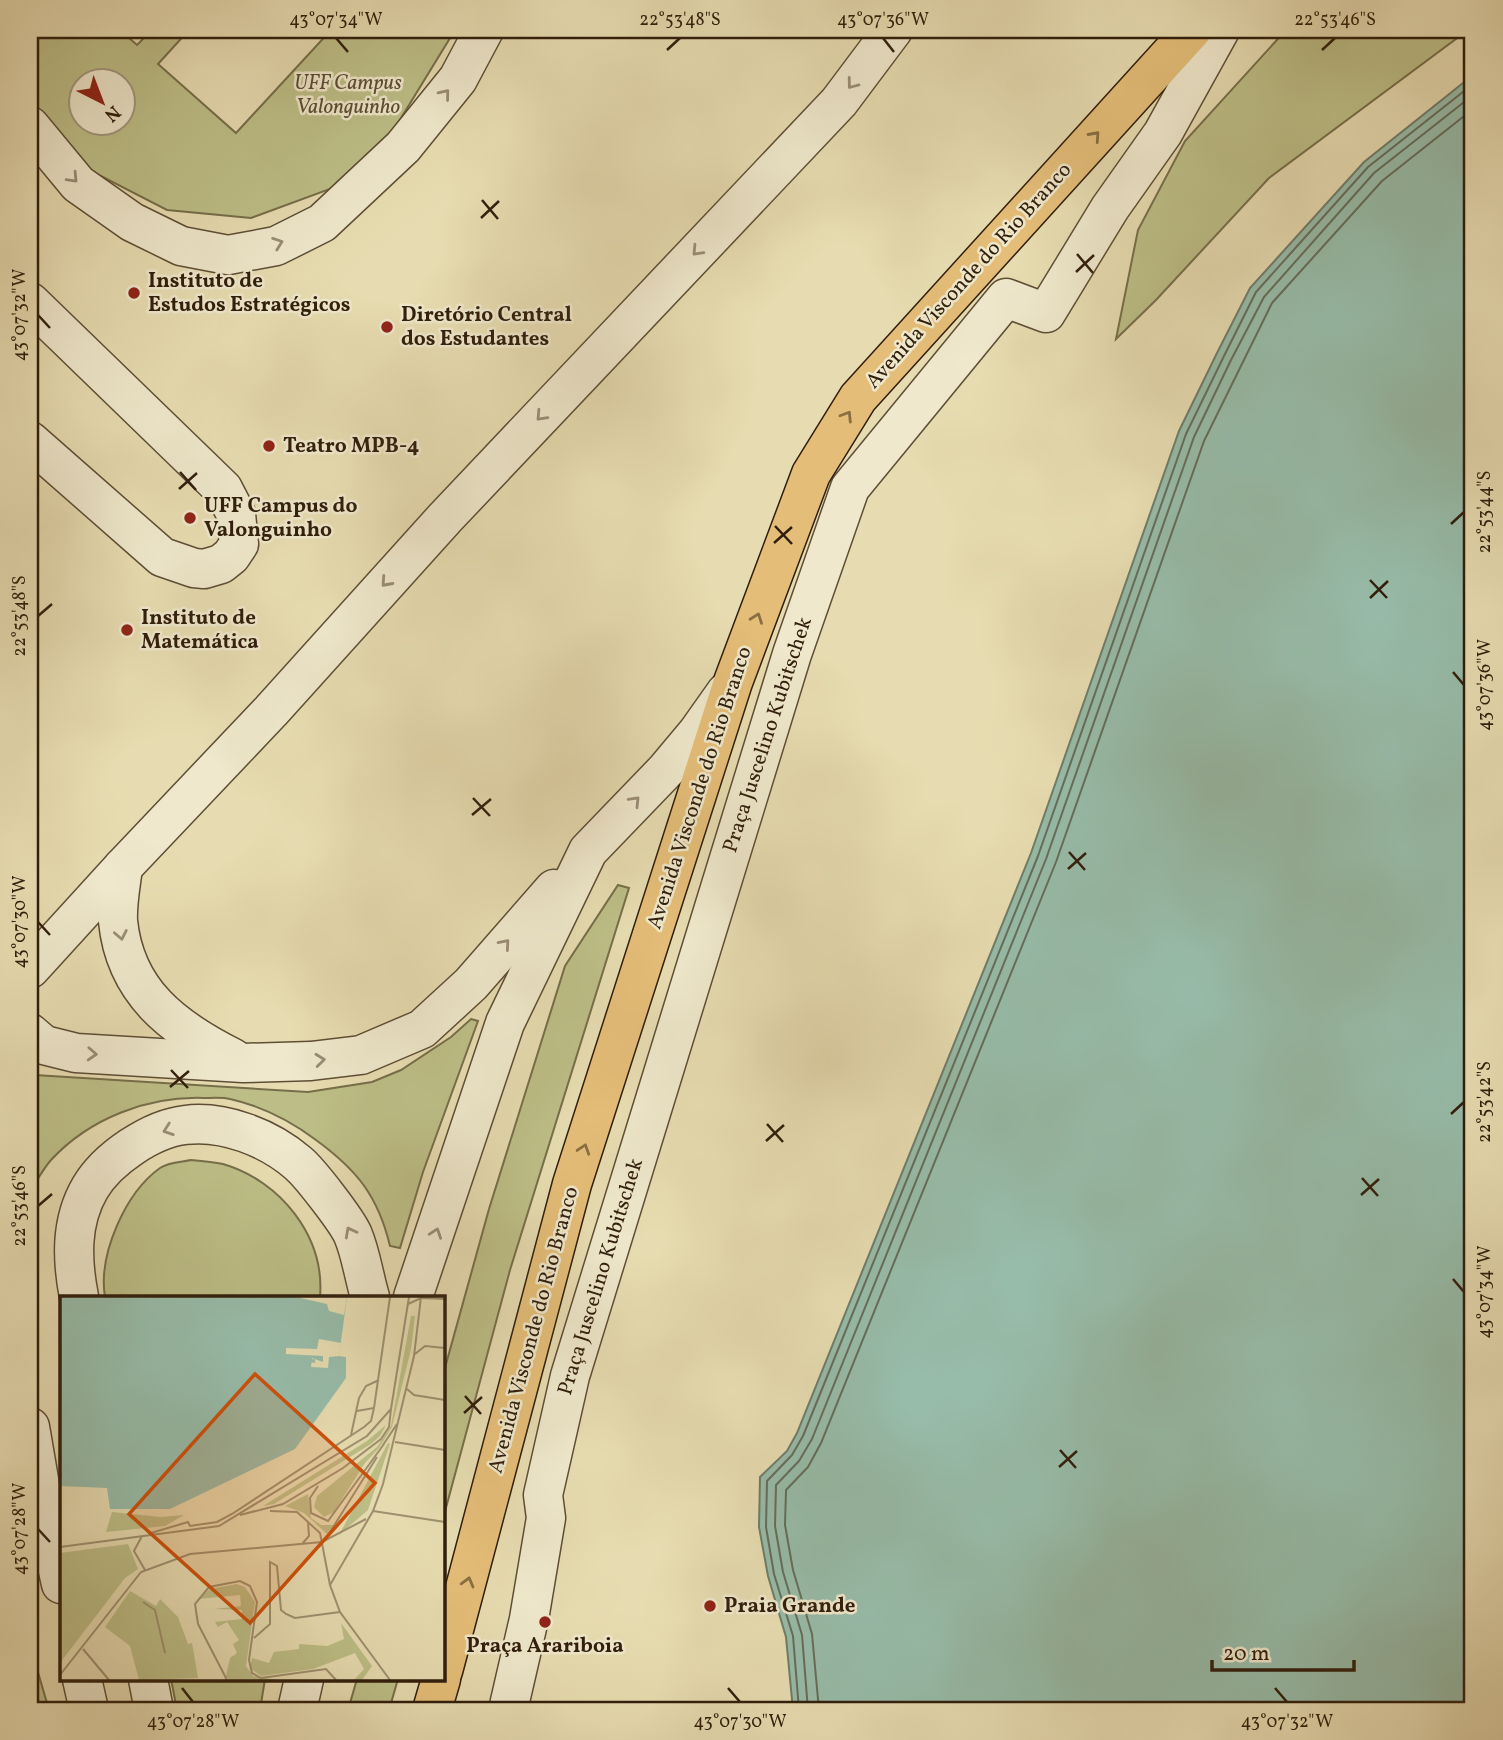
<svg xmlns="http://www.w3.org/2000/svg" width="1503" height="1740" font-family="Vollkorn,serif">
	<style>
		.green { fill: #bdbe87; stroke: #766e4a; stroke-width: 2; fill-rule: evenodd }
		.water { fill: #97bca9; stroke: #6e7d6a; stroke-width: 2 }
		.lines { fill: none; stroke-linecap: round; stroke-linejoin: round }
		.shore { stroke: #646d5a; stroke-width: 2 }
		.minor-casing { stroke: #5e4e35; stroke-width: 41 }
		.major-casing { stroke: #301e0c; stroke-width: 41 }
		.minor { stroke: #efe8cc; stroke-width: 38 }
		.major { stroke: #e4be78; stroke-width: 38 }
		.oneway { stroke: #998d76 }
		.oneway2 { stroke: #8a6e42 }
		.ticks { fill: none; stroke: #301e0c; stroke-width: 2.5 }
		.poi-dot { fill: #8f2418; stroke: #efe8cc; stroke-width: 2.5 }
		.labels { text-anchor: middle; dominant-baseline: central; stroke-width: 5; stroke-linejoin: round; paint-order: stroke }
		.park-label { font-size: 21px; font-style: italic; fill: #5a4e31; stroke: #efe8cc }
		.street-label { font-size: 21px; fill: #301e0c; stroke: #efe8cc }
		.poi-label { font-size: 21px; font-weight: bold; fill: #301e0c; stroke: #efe8cc; text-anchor: start }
		.inset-river { fill: none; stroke: #97bca9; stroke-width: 3.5 }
		.inset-road { fill: none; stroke: #9e906f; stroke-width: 2 }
		.view { fill: #cc500c; fill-opacity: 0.15; stroke: #cc500c; stroke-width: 3.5 }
		.inset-edge { fill: none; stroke: #301e0c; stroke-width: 3.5 }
		.neatline { fill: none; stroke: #301e0c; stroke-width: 2.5 }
		.ticks-label { font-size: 18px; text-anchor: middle; fill: #301e0c }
	</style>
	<rect width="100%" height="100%" fill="#e7dcb1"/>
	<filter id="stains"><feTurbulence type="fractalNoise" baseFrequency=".00286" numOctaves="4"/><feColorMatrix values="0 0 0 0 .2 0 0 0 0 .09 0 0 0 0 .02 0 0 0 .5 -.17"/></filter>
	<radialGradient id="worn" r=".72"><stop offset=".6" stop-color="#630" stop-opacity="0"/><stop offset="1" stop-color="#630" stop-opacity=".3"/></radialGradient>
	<!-- green -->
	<g class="green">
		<path d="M30,30H120L137,45L152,30H189L158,64L236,133L331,30H455L393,131L330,189L251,218L167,210L91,171L30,108ZM80,80H122V122H80Z"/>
		<path d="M1286,30H1468L1269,178L1156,300L1116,339L1138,230L1185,141Z"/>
		<path d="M618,885L629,888L510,1270L443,1519V1375L489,1209L565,966Z"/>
		<path d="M471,1019L478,1021L423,1172L400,1248L390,1246C378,1196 357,1170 316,1140C291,1121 261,1106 230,1099C222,1097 212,1098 204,1098C148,1096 90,1118 51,1160C43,1169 37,1181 30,1191V1079L35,1075L308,1092L372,1082L401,1070L451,1037Z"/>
		<path d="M191,1160C202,1161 213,1162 223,1164C281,1181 325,1237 320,1297H105C98,1255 125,1193 160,1168C168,1162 182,1162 191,1160Z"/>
		<path d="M30,1645L49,1710H30Z"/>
		<path d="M171,1679H265L260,1710H177Z"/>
		<path d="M357,1679H398L389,1710H348Z"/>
	</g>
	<!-- water -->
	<path class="water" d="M1473,75V1710H793L786,1637L768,1576L759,1527L760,1477L787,1451L797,1433L1031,853L1179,431L1217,353L1250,288L1364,162Z"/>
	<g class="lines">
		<!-- shore -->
		<g class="shore">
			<path d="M799,1710L793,1636L774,1574L766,1527L767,1481L792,1455L803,1436L1038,856L1186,434L1224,356L1256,292L1368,167L1473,84"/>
			<path d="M808,1710L802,1635L783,1572L775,1526L776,1485L799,1461L812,1439L1046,859L1194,437L1231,360L1264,297L1374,173L1473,95"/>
			<path d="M819,1710L812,1634L793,1570L785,1525L786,1490L808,1467L821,1443L1056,862L1204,441L1272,303L1382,181L1473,109"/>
		</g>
		<defs>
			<g id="minor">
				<path d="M30,126L78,184L132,222L181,246L228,255L276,246L322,223L403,147L458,79L484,30"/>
				<path d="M30,302L223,489L236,514L239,544L231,556L221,564L204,569L194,568L162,557L30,441"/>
				<path d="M123,867C121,884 117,904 118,921C125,992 173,1028 233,1058"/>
				<path d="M30,969L123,867L271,711L445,518L839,102L893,30"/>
				<path d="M30,1033L44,1045L76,1053L243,1063L311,1061L361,1055L422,1029L471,984L554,889"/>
				<path d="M79,1297C72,1261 70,1222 90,1188C107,1159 151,1129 185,1125C224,1120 269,1138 298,1163C310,1173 347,1221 353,1235C361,1254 364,1277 370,1297"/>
				<path d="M413,1297L505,1023L588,851L666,770L697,733L726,692"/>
				<path d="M30,1427L43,1503L61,1584"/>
				<path d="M82,1679L89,1710"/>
				<path d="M148,1679L154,1710"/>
				<path d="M297,1710L304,1679"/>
				<path d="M508,1710L529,1619L546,1518L543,1495L570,1376L792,654L850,488L1006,298L1046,313L1110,208L1163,133L1220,30"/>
			</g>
			<g id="major">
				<path d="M443,1671L572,1184L733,682L811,474L858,398L1192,30"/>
				<path d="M432,1710L441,1679"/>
			</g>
		</defs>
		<!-- minor casing -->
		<use href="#minor" class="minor-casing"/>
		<!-- major casing -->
		<use href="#major" class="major-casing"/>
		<!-- minor -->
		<use href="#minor" class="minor"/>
		<!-- major -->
		<use href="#major" class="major"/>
	</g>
	<!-- one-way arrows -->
	<defs><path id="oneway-chevron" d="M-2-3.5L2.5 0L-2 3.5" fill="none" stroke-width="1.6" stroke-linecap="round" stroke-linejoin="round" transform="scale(1.75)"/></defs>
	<g class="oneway">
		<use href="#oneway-chevron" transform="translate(852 84) rotate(127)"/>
		<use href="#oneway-chevron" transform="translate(445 94) rotate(-51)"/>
		<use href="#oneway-chevron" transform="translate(73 178) rotate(47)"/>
		<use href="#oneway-chevron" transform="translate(278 243) rotate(-20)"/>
		<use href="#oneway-chevron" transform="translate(697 251) rotate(133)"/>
		<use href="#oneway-chevron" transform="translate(541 416) rotate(133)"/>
		<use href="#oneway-chevron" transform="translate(386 582) rotate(132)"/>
		<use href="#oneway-chevron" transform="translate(635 801) rotate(-46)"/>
		<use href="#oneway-chevron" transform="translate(121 935) rotate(79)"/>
		<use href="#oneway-chevron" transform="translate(505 944) rotate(-49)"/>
		<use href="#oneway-chevron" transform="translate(92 1054) rotate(3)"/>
		<use href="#oneway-chevron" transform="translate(320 1060) rotate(-6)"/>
		<use href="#oneway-chevron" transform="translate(168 1130) rotate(161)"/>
		<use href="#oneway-chevron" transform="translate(350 1232) rotate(-118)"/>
		<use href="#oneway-chevron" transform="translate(436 1233) rotate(-71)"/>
	</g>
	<g class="oneway2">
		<use href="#oneway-chevron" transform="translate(1095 136) rotate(-48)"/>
		<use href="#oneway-chevron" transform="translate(847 416) rotate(-58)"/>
		<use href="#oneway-chevron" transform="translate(757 618) rotate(-70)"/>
		<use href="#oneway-chevron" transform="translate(584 1149) rotate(-72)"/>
		<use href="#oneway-chevron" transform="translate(468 1582) rotate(-75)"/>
	</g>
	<!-- ticks -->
	<path class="ticks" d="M336,38L348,52M883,38L894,52M667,50L680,38M1322,50L1335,38M482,200L498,219M481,218L499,201M1077,254L1093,273M1076,272L1094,255M38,315L50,328M180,472L196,490M179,489L197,473M1451,524L1464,512M775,526L792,544M774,543L792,527M1370,580L1387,598M1370,598L1388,581M38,616L52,604M1453,672L1464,685M473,798L490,816M472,815L491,799M1069,852L1085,870M1068,869L1086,853M38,922L50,935M171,1070L188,1088M170,1087L189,1071M1451,1114L1464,1102M767,1124L783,1142M766,1141L784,1125M1362,1178L1378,1196M1361,1195L1379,1179M38,1206L52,1194M1453,1279L1464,1292M465,1396L481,1414M464,1413L482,1397M1060,1450L1076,1468M1059,1467L1077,1451M38,1529L50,1542M182,1688L193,1702M728,1688L740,1702M1275,1688L1287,1702"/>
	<!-- markers -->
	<g class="poi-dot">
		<circle cx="134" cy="293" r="7"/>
		<circle cx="387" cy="327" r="7"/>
		<circle cx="269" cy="446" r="7"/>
		<circle cx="190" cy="518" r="7"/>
		<circle cx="127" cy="630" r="7"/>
		<circle cx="710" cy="1606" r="7"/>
		<circle cx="545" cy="1622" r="7"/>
	</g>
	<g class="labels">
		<!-- park labels -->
		<g class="park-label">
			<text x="348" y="83">UFF Campus<tspan x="348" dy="24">Valonguinho</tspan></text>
		</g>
		<!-- street labels -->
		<g class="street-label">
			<text transform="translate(969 276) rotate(-48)">Avenida Visconde do Rio Branco</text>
			<text transform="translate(768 735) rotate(-72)">Praça Juscelino Kubitschek</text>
			<text transform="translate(700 788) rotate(-72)">Avenida Visconde do Rio Branco</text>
			<text transform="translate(601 1277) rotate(-73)">Praça Juscelino Kubitschek</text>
			<text transform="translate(534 1330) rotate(-75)">Avenida Visconde do Rio Branco</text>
		</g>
		<!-- poi labels -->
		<g class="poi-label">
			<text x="148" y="281">Instituto de<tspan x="148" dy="24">Estudos Estratégicos</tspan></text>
			<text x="401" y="315">Diretório Central<tspan x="401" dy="24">dos Estudantes</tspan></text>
			<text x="283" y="446">Teatro MPB-4</text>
			<text x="204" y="506">UFF Campus do<tspan x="204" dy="24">Valonguinho</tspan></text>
			<text x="141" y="618">Instituto de<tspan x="141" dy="24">Matemática</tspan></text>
			<text x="724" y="1606">Praia Grande</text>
			<text x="545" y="1646" text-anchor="middle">Praça Arariboia</text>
		</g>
	</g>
	<!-- overview -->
	<g transform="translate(60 1296)">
		<rect width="385" height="385" fill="#e7dcb1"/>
		<path d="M351,20H355L351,53L332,131L319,152L305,167L274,216L264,221L254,211L257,200L317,151L331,130ZM326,129L320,140L311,148L214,208L203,210L307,145ZM330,148L308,214L279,239L328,147ZM248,198L251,222L261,229H274L267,238L244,217L225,210ZM52,216L101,221L124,219L105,230L46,236ZM68,248L78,273L65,282L0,367V257ZM177,288L185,291L195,306L186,370L193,380L218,384H169L166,380L170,362L177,357L173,348L179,344L167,326L158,331L155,326L182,323V314L154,313L181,310L180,299L138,303L150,293ZM70,295L96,310L100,303L118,321L128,348L132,347L138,382L79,384L70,350L45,331ZM281,327L312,370L302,384H294L304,373L295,357L253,373L201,380L190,372L192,362L209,367L214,356L239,353V348L267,350L284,343Z" fill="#bdbe87"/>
		<path d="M0,1H287L279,60L286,61V82L235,153L110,213H50L47,192L0,190Z" fill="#97bca9"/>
		<path d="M236,1H287L284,19L269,15L267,8ZM259,43L281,47L279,60L269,61L268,72L251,71L252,62L263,66V60L226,58V52L257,53Z" fill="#e7dcb1"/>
		<path class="inset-river" d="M0,57L255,65"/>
		<path class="inset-road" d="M348,8L361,2L385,3M355,58L365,50L385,52M347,93L354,99L385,104M297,115L314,112L330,1M291,139L299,102L306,90L319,84M335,146L385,154M323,149L337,128M258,190L250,202L251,217L268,225L324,148M210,215L237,216L260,237L270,289M313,215L385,226M180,219L223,208L283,172L321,143L329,131L331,113M91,237L128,226L130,230L157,226L172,218L304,131L311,125L314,112M82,240L74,255L85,274M265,244L317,161M242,248L249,240L248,226M0,251L159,230L307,140L331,113L349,1M83,306L95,314L105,357M194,342L210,328V266L217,270L221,314L226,318L235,322L280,316M23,353L49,384M0,379L81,276L130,258L262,246L306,223M167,384L138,328L135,308L149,291L180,285L190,290L197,306L189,364L192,377L201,382L266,373L276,384M330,384L280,316L270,289L313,215L323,188L354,60L361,1"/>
		<path class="view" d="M195,78L315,187L190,327L69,218Z"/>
		<rect width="385" height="385" class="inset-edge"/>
	</g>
	<!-- margin -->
	<rect width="1503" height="1740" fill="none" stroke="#e7dcb1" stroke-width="77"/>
	<!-- north arrow -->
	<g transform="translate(102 102) rotate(138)"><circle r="33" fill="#efe8cc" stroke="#a3977f" stroke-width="2"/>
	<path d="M0-5L12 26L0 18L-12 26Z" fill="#8f2418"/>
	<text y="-10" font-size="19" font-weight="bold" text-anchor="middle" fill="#301e0c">N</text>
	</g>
	<!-- scale -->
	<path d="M1212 1660v10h142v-10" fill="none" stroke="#301e0c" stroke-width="3.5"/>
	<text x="1223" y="1660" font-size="21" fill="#301e0c" stroke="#efe8cc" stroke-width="5" paint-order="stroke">20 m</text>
	<rect x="38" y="38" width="1426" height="1664" class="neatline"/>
	<g class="ticks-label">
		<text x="336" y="25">43°07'34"W</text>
		<text x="680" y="25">22°53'48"S</text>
		<text x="883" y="25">43°07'36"W</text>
		<text x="1335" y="25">22°53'46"S</text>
		<text transform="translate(19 315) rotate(-90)" y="6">43°07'32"W</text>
		<text transform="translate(1484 512) rotate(-90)" y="6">22°53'44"S</text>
		<text transform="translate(19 616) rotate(-90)" y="6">22°53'48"S</text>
		<text transform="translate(1484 685) rotate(-90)" y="6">43°07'36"W</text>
		<text transform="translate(19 922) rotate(-90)" y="6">43°07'30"W</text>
		<text transform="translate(1484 1102) rotate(-90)" y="6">22°53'42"S</text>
		<text transform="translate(19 1206) rotate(-90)" y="6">22°53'46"S</text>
		<text transform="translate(1484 1292) rotate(-90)" y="6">43°07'34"W</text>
		<text transform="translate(19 1529) rotate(-90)" y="6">43°07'28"W</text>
		<text x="193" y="1727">43°07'28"W</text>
		<text x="740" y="1727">43°07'30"W</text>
		<text x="1287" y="1727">43°07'32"W</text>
	</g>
	<rect width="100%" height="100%" filter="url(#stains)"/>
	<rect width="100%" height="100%" fill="url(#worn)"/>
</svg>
